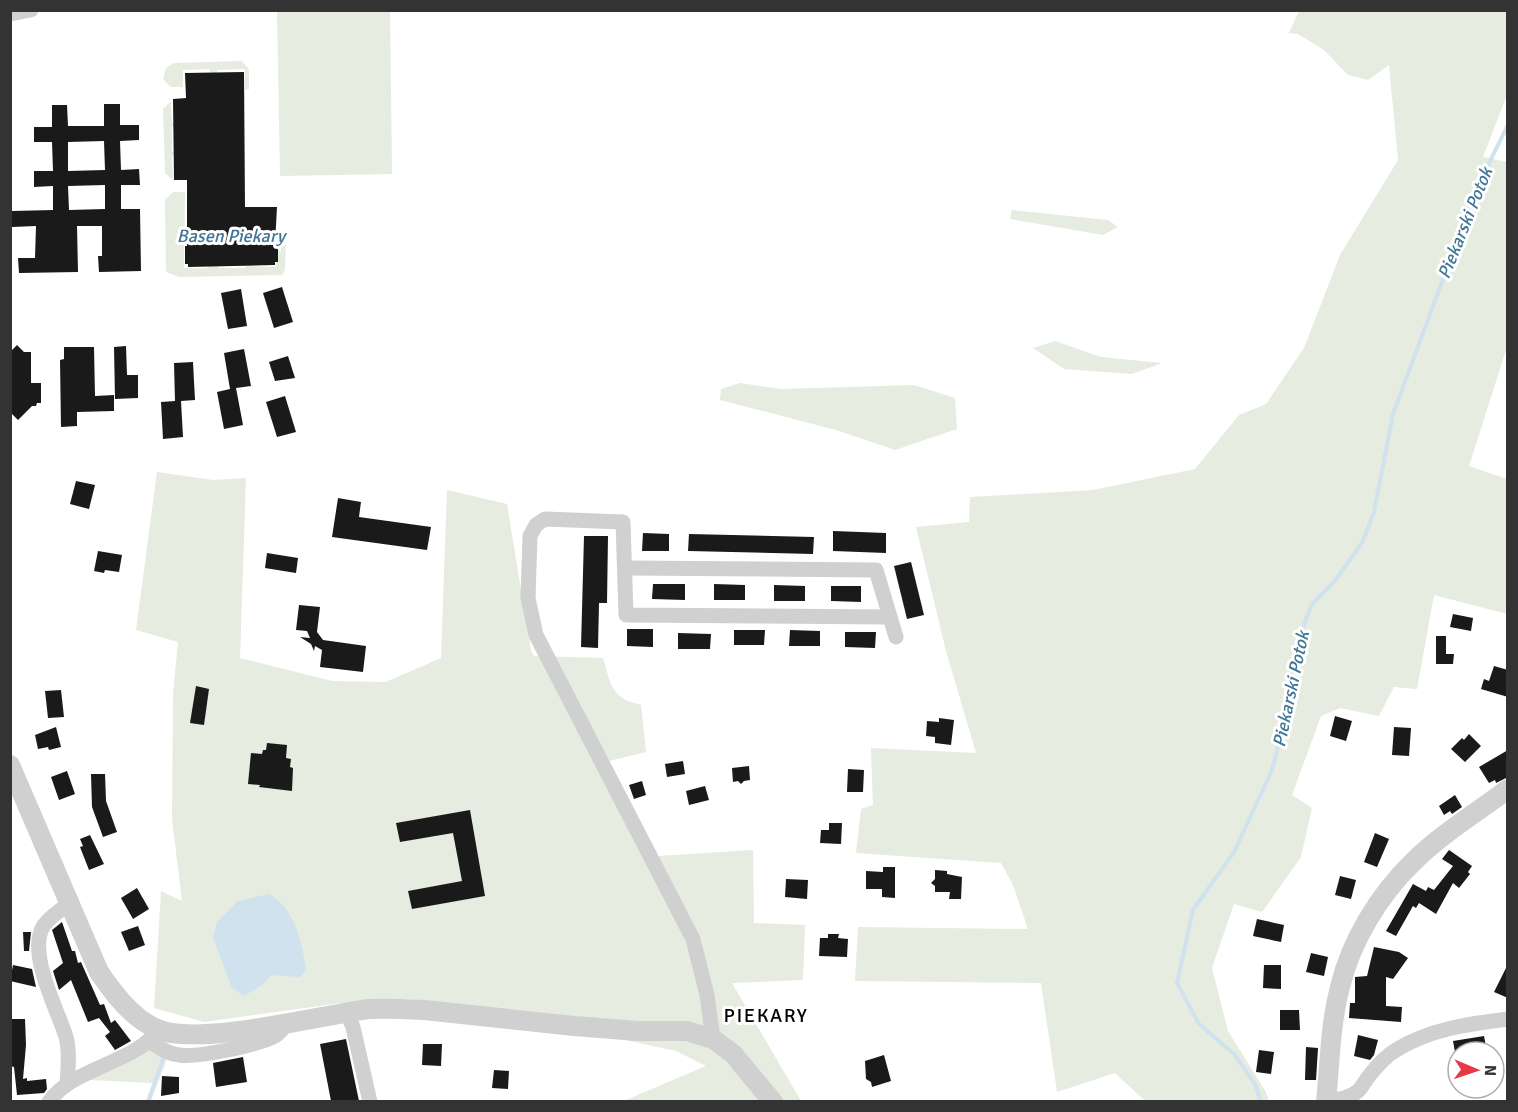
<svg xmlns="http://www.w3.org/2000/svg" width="1518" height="1112" font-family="Signika,sans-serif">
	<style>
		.green { fill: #e6ecdf }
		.water { fill: #cfe2ee }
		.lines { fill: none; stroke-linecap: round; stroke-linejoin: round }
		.stream { stroke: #cfe2ee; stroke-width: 4 }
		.building { fill: #1a1a1a; fill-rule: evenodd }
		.minor { stroke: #d0d0d0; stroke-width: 15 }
		.tertiary { stroke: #d0d0d0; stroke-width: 20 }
		.labels { text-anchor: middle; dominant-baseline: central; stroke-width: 6; stroke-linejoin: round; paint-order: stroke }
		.water-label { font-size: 18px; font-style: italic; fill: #3f7597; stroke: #fff }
		.quarter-label { font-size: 20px; letter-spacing: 1.5px; fill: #000; stroke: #fff }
	</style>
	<rect width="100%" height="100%" fill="#fff"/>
	<!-- green -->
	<g class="green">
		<path d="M277,11H390L392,174L280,176Z"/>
		<path d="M1299,11H1507V95L1483,157L1507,162V347L1469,466L1507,479V614L1434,595L1417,689L1394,687L1379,716L1340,708L1321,716L1292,795L1312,808L1301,857L1262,912L1234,904L1212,968L1228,1031L1266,1092L1269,1101H1145L1115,1073L1057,1092L1041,983L855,981L858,927L1028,929L1013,885L1001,863L856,853L861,809L873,805L871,748L976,753L946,651L916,527L969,522L970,497L1093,490L1195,469L1239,415L1266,404L1304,348L1340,255L1398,160L1389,65L1368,80L1348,75L1324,50L1298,34L1289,33Z"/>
		<path d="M242,61L249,70V89L245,90V69L217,70V81H210V69L183,70V87H171L163,79L166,68L174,63Z"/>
		<path d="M171,101L172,123L184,124V126H172V152L184,153L185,155H172L173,180L165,173L163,109Z"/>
		<path d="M173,192H185L184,268H207L208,266H218L219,268H245L246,266L276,267L278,251H281V231H286L285,270L282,275L179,277L166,272L165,200Z"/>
		<path d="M1012,210L1108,220L1118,227L1103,235L1010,219Z"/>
		<path d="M1055,341L1101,357L1162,363L1132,374L1064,369L1033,348Z"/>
		<path d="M740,383L782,389L914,385L955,398L957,429L895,450L836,430L720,400L721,389Z"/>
		<path d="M157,472L213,480L246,478L240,658L332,681L386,682L441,658L447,490L507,504L531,651L534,656L603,658C611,685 611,698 641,705L646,752L597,764L689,940L707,1030L406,999L341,1003L204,1022L154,1008L161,891L182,901L172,819L173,694L178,642L136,630Z"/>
		<path d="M753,850L754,923L805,925L803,980L732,983L801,1101H783L734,1047L719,1033L701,938L658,856Z"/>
		<path d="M679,1037L704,1045L723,1059L763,1101L621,1102L706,1066L676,1051L621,1039Z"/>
		<path d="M151,1044L168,1056L151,1101H146L153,1083L89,1080Z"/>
	</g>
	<!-- water -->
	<path class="water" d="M269,894C295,908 302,943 306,970L300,977L271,975L262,985L244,996L232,988L213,938L217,922L238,901Z"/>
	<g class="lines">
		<!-- stream -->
		<g class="stream">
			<path d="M148,1102L163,1059"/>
			<path d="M1261,1102L1255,1084L1234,1054L1199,1024L1177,983L1193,910L1234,852L1272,770L1287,712L1297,643L1312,604L1334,582L1362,543L1374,512L1393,414L1478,185L1508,125"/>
		</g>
	</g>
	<!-- building -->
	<g class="building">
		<path d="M244,72L245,207H277L275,244H278V262H275V265L188,267V264H185V246H187V180H174L173,99L186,98L185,73Z"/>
		<path d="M104,104H120V125H139V140L120,141L121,170L139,169L140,185H121V209H140L141,271L99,272L98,256H102V226H77L78,272L19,273L18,258H35L36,226L12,227V211L53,210V186L34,187V171H53L52,142H34V127H52V105H67L68,126H104ZM104,141L105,170L68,171V142ZM105,185V209L69,210L68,186Z"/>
		<path d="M282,287L293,322L274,328L263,293Z"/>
		<path d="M241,289L247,326L228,329L221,293Z"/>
		<path d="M17,345L24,352H31V383H41V403H37L36,406H32L18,420L10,412V352Z"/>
		<path d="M126,346L127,375H138V398L115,399L114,347Z"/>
		<path d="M64,347H94L95,396L114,395V411L77,412V426L61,427L60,360L64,359Z"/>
		<path d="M244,349L251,386L236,388L243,425L224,429L217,392L230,389L224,353Z"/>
		<path d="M288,356L295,378L275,381L269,362Z"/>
		<path d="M193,362L195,400L181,401L183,437L163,439L161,402L175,401L174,363Z"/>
		<path d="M285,396L296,432L277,437L266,402Z"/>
		<path d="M76,481L95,485L89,509L70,504Z"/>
		<path d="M338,498L361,502L359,517L431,527L427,550L332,537Z"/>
		<path d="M833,531L886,533V553L833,551Z"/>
		<path d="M643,533L669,534V551H642Z"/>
		<path d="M689,534L814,537L813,554L688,551Z"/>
		<path d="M584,536H608L607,603H599L598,648L581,647Z"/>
		<path d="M98,551L122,555L119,572L105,570L104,573L94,571Z"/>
		<path d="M267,553L298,558L296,573L265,568Z"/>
		<path d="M911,562L924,615L907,619L894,566Z"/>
		<path d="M653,584H685V600L652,599Z"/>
		<path d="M714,584L745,585V600H714Z"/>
		<path d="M774,585L805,586V601H774Z"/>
		<path d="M831,586H861V602L831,601Z"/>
		<path d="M299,605L320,607L317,632L323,640L366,646L363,672L320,667L322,650L315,646L314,651L311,644L300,637L310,638L307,631L296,630Z"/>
		<path d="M1453,614L1473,618L1471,631L1450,627Z"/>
		<path d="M627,629H653V647L627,646Z"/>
		<path d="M734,630H765L764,645H734Z"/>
		<path d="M790,630L820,631V646H789Z"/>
		<path d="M845,632H876L875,648L845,647Z"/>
		<path d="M678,633L711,634L710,649H678Z"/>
		<path d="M1436,636H1446V654H1454L1453,664H1436Z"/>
		<path d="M1494,666L1508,670V697L1481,689L1484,679L1489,681Z"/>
		<path d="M196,686L209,689L204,725L190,723Z"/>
		<path d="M61,690L64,717L48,718L45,691Z"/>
		<path d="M1335,716L1352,721L1346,741L1330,736Z"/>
		<path d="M939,718L954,720L951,745L935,743V737L926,736L927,721L939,722Z"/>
		<path d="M56,727L61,747L49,750L48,747L38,749L35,735Z"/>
		<path d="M1394,727L1411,728L1409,756L1392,755Z"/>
		<path d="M1469,734L1481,746L1465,762L1451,749L1462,738L1464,740Z"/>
		<path d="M267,743L287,745L286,758L291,759L290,767L293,768L292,791L259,787L260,785L248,784L251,753L262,754L263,750H266Z"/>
		<path d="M1508,750V777L1496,783L1495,780L1489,783L1479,767Z"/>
		<path d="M683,761L685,774L667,777L665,764Z"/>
		<path d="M749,766L750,780L744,781L741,784L738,781L733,782L732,768Z"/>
		<path d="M848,769L864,770L863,792H847Z"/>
		<path d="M67,771L75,794L59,800L51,777Z"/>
		<path d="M91,774H105L106,801L117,832L103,837L92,807Z"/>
		<path d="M642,781L646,795L634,799L629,785Z"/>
		<path d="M705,786L709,800L689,805L686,791Z"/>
		<path d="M1455,795L1462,807L1452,814L1450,811L1444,815L1439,806Z"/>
		<path d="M470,810L485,896L412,909L408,891L462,881L453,833L400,842L396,823Z"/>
		<path d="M829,823H842L841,844L820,843L821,830H829Z"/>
		<path d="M1375,833L1389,839L1377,867L1364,862Z"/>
		<path d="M90,835L104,864L89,870L80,847L83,846L80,839Z"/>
		<path d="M1449,850L1472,866L1468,872L1470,874L1459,888L1453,883L1436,914L1419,903L1416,908L1413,906L1396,936L1386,931L1413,884L1426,891L1428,887L1434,890L1453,866L1442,859Z"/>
		<path d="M883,867H895V898L882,897V889H866V871L883,872Z"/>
		<path d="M935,870L947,871V874L962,877L961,899H949L950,892H935V886L931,883L935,879Z"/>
		<path d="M1340,876L1356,880L1351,899L1335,895Z"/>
		<path d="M786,879L808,880L807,899L785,897Z"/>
		<path d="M137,888L149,909L133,919L121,898Z"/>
		<path d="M1257,919L1284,925L1281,942L1253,936Z"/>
		<path d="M62,922L72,951H75L78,963L81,962L100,1005L104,1004L111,1023L115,1020L131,1041L115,1050L105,1036L110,1032L99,1018L88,1022L71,980L59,990L53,971L63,963L52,930Z"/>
		<path d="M138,926L145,945L129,951L121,932Z"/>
		<path d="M23,932H31L29,951H24Z"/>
		<path d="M828,934H839L838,938L848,939L847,957L819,956L820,938H828Z"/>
		<path d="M1374,947L1399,952L1408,958L1393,979L1386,977V1006L1402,1007L1401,1022L1349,1018L1350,1003H1355V977L1367,976Z"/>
		<path d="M1311,953L1328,957L1324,976L1306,972Z"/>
		<path d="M1508,964V998L1494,992Z"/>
		<path d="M13,965L32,969L36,987L10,981Z"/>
		<path d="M1264,965H1281V989L1263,988Z"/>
		<path d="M1280,1010H1299L1300,1030H1280Z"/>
		<path d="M10,1019H25L26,1045L23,1079L27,1078V1081L46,1079L47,1089L44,1093L17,1095L14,1067L10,1066Z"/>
		<path d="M1358,1035L1378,1040L1374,1055L1370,1060L1354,1056Z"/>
		<path d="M1484,1036L1487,1052H1455L1453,1041Z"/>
		<path d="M346,1039L359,1101H331L320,1044Z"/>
		<path d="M423,1044H442L441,1066L422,1065Z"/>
		<path d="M1306,1047L1318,1048L1316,1080H1305Z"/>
		<path d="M1259,1050L1274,1052L1271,1074L1256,1072Z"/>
		<path d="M884,1055L891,1081L872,1087L871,1082L866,1079L865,1061Z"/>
		<path d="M243,1057L247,1082L216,1087L213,1063Z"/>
		<path d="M494,1070L509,1071L508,1089L492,1088Z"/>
		<path d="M162,1076L179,1077V1093L161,1096Z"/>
	</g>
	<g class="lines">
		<!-- minor -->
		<g class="minor">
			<path d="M10,14L31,10"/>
			<path d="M626,568L876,570L896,637"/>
			<path d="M347,1013L353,1027L370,1102"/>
			<path d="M713,1039L707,995L693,939L536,635L528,598L530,536L536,525L545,519L623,522L626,615L889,617"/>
			<path d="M149,1041C159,1047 167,1054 179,1055C197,1058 259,1045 275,1036C280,1033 284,1027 288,1023"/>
			<path d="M67,1084C68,1069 70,1051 66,1037C58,1010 26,952 44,925C51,916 60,910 69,904"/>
			<path d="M1327,1100C1337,1100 1350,1098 1358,1091C1362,1087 1365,1081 1369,1076C1376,1067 1386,1056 1396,1050C1430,1029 1468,1024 1508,1019"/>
			<path d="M49,1102C71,1069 129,1064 154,1035"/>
		</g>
		<!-- tertiary -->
		<g class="tertiary">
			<path d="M10,765L99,972C114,994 132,1018 157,1029C198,1047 321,1015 369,1009C387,1008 406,1009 424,1010L574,1026L637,1031H687L713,1039L733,1054L773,1102"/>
			<path d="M1326,1102C1330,1063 1330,1025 1340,987C1351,941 1379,895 1413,862C1441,834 1476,813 1508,789"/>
		</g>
	</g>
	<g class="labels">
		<!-- water labels -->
		<g class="water-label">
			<text transform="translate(1465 223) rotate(-68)">Piekarski Potok</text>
			<text x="231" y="236">Basen Piekary</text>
			<text transform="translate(1291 689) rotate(-78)">Piekarski Potok</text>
		</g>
		<!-- quarter labels -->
		<g class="quarter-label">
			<text x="766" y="1015">PIEKARY</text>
		</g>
	</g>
	<!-- border -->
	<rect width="1518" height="1112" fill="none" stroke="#333333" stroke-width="24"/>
	<!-- north arrow -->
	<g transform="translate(1476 1070) rotate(92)"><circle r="28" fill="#ffffff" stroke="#adadad" stroke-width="1.5"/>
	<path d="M0-4.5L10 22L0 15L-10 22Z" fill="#e63946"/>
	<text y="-9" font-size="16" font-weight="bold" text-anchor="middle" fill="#333333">N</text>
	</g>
</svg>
